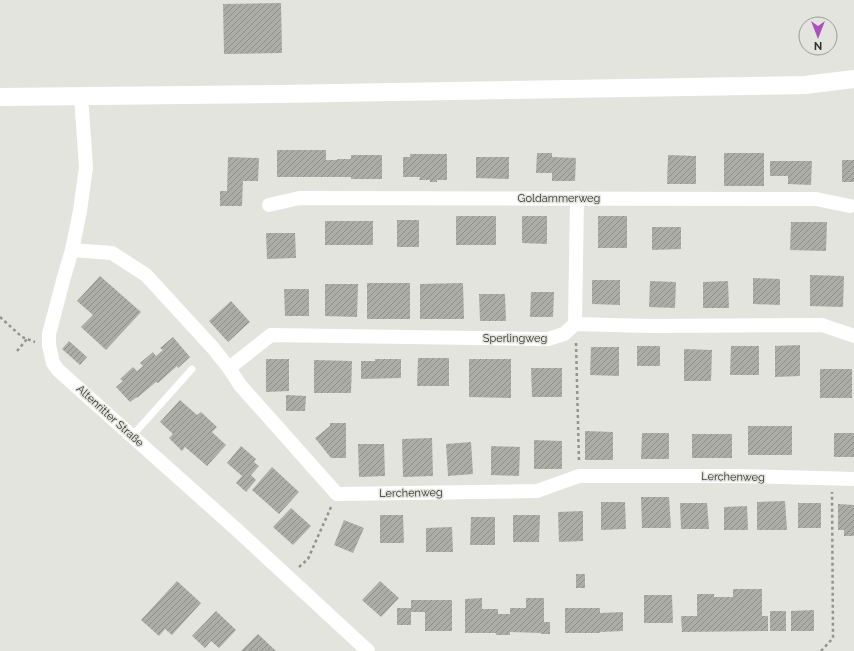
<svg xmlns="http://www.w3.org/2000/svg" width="854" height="651" font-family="Raleway,sans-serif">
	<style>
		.building { fill: url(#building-hatch) }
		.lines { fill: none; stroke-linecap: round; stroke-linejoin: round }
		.path { stroke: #94948f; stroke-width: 2.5; stroke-dasharray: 3 3; stroke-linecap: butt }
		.service { stroke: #fff; stroke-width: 7 }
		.minor { stroke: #fff; stroke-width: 14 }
		.tertiary { stroke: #fff; stroke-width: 18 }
		.labels { text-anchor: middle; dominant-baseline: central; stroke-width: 3; stroke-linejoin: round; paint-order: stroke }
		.street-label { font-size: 11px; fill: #31312e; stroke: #e4e4de }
	</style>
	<defs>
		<pattern id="building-hatch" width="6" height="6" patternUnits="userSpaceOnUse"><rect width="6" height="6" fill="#adada7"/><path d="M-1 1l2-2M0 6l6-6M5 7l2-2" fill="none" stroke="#8d8d88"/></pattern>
	</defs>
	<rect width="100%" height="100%" fill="#e4e4de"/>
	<!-- building -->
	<g class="building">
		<path d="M281,3L282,53L224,54L223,4Z"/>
		<path d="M277,150H326V160H337V159H351V155H382V179H351V177H277Z"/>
		<path d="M537,153H552V157L576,158L575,181H552V173H536Z"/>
		<rect x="724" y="153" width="40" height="33"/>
		<path d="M410,154H447V180H437V182H430V180H419L420,177H403V157H410Z"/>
		<path d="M668,155L696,156V184H667Z"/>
		<path d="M228,157L259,158L258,181H243L242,206H220V191H227Z"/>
		<path d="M476,157H509V179L476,178Z"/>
		<rect x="842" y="160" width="12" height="22"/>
		<path d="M770,161H812L811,185L788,184V176H770Z"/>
		<rect x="456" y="216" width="40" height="29"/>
		<path d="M522,216H547V244L522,243Z"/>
		<rect x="598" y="216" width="29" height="32"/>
		<rect x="397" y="220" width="22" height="27"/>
		<rect x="325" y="221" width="48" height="24"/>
		<path d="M791,222H827L826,251L790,250Z"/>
		<path d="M652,227H681V249L652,250Z"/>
		<path d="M266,233H295L296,258L267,259Z"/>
		<path d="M810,275L844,276L843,307L810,306Z"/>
		<path d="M100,276L141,312L106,350L81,327L93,315L77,301Z"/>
		<path d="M753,278L780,279V305L753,304Z"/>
		<path d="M592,280H620V305L592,304Z"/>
		<path d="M650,281L676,282L675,308L649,307Z"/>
		<path d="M728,281L729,308H703V282Z"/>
		<rect x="367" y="283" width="43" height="36"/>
		<path d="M463,283L464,319H420V284Z"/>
		<path d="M325,284H358L357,317L325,316Z"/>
		<path d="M284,289H309V316H285Z"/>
		<path d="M531,292H554L553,317H530Z"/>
		<path d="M479,294H505L506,321H480Z"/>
		<path d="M231,301L250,322L228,342L209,321Z"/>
		<path d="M173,337L190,357L178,368L177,366L158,383L156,382L137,398V397L130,402L116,387L123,381L120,379L133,367L137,371L143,366L140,363L153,352L156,356L163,350L160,348Z"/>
		<path d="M69,341L87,357L80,365L62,349Z"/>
		<path d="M800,345V376L775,377V346Z"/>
		<rect x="637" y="346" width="23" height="20"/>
		<path d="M731,346H759V375H730Z"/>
		<path d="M591,347H619V376L590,375Z"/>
		<path d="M684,349L712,350L711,381H684Z"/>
		<path d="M418,358H449V386H417Z"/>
		<path d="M266,359H289V391L266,392Z"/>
		<path d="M375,359H401V378L361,379V361H375Z"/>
		<path d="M469,359H511V398L469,397Z"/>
		<path d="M314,360L352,361L351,393H314Z"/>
		<path d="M531,368H562V397H532Z"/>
		<rect x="820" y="369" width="32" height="29"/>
		<path d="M286,395L306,396L305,411H286Z"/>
		<path d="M180,400L197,415L201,412L217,427L212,432L226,445L207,466L185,447L182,451L169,438L173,434L160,422Z"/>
		<path d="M330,423H346V458H331L315,438L330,426Z"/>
		<rect x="748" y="426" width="44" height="29"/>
		<path d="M585,431L613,432V460H585Z"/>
		<path d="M642,433H669V459H641Z"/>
		<rect x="834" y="433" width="20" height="24"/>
		<rect x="692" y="434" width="40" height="24"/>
		<path d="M432,438L433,476L403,477L402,439Z"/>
		<path d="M534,440L562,441V469H534Z"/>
		<path d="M471,442L473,474L448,476L446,444Z"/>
		<path d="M358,444H384L385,476L359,477Z"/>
		<path d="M241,446L256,459L254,462L259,466L251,475L256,480L246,492L236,483L242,476L227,463Z"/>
		<path d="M491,446L520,447L519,476L491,475Z"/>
		<path d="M272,467L299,492L279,514L252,490Z"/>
		<path d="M641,497H669L671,528H642Z"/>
		<path d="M785,501L787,530H757V502Z"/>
		<path d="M601,502H625L626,529L601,530Z"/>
		<path d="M680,503H707L709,529H681Z"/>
		<rect x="798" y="503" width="23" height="25"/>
		<path d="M838,504L854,505V536H844V530H838Z"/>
		<path d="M747,506L748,530H724V507Z"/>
		<path d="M291,508L311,526L293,545L273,527Z"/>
		<path d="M583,511V541L559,542L558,512Z"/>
		<path d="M380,515H403L404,543H380Z"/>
		<path d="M513,515H540L539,542H513Z"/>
		<path d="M471,517H495V545H470Z"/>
		<path d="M344,520L364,528L353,553L334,545Z"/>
		<path d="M452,527L453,552H426V528Z"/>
		<rect x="576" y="574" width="9" height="14"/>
		<path d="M177,581L201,603L172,635L165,629L159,636L141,620Z"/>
		<path d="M380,581L399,598L381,617L362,600Z"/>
		<path d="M733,589H762V616H768V631L682,632L681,616H697V594H714V597H733Z"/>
		<path d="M644,595H672L673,623H644Z"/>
		<path d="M482,598V609H498V614H510V608H526V598H544V622H550V634H541V633L510,632V635H496V633H465V599Z"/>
		<path d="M411,600H452V631H425V612H411V625H397V608H411Z"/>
		<path d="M565,608H600V613L623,612V631L600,632V633H565Z"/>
		<path d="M814,610V631H791V611Z"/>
		<path d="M216,611L236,630L219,648L211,641L205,648L192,636Z"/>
		<rect x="770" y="611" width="16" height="20"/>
		<path d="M258,634L276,651H241Z"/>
	</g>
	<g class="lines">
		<!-- path -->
		<g class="path">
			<path d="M0,317L22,337L35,342"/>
			<path d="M576,343L579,462"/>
			<path d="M17,351L27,339"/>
			<path d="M299,567L308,559L331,507"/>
			<path d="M821,651L833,638L832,492"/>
		</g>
		<!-- service -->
		<path class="service" d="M132,436L192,369"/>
		<!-- minor -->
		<g class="minor">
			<path d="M81,96L86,167L80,211L72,250L64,277L49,334V345L53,363L58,370L236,529L368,651"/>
			<path d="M269,205L299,198L816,199L850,206"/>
			<path d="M72,250L112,253L146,275L213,348L229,368L240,385L337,494L537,491L579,476H740L854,479"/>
			<path d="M575,324L577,198"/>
			<path d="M229,368L271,335L548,339L564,334L575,324L650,326L822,325L854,336"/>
		</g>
		<!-- tertiary -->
		<path class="tertiary" d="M0,97L279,94L805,85L854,79"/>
	</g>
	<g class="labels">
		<!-- street labels -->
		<g class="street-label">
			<text x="559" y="198">Goldammerweg</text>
			<text x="515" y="338">Sperlingweg</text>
			<text transform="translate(110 416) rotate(42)">Altenritter Straße</text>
			<text transform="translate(733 477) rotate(1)">Lerchenweg</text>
			<text transform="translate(411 493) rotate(-1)">Lerchenweg</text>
		</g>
	</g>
	<!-- north arrow -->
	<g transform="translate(818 36) rotate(180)"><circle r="19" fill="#e4e4de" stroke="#9c9c98"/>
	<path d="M0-3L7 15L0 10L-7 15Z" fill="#aa51be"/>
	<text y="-6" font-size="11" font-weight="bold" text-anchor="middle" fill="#31312e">N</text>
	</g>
</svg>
